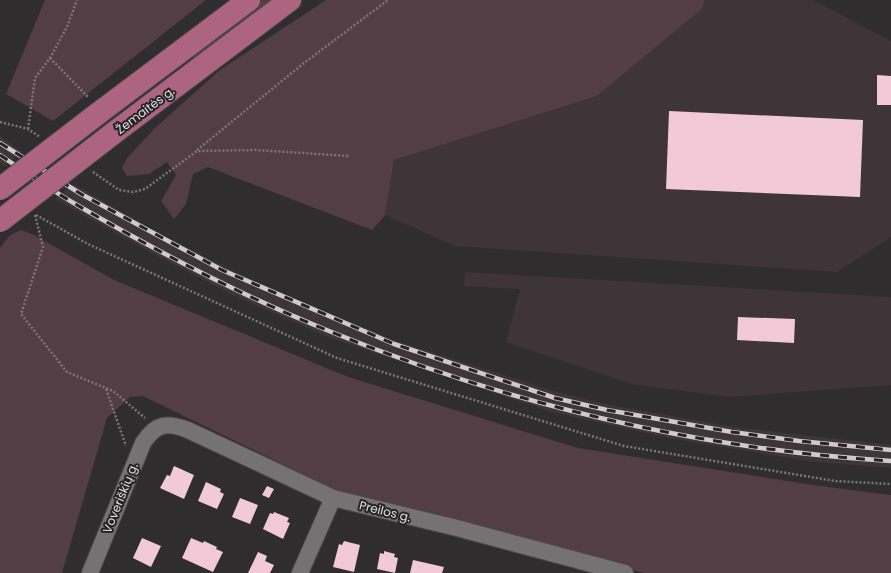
<svg xmlns="http://www.w3.org/2000/svg" width="891" height="573" font-family="Poppins,sans-serif">
	<style>
		.built { fill: #3f3538 }
		.green { fill: #523e44 }
		.building { fill: #f2c9d6 }
		.lines { fill: none; stroke-linecap: round; stroke-linejoin: round }
		.street-casing { stroke: #4c494a; stroke-width: 18 }
		.primary-casing { stroke: #4c494a; stroke-width: 24 }
		.path { stroke: #7a7778; stroke-width: 2.5; stroke-dasharray: 2 2; stroke-linecap: butt }
		.street { stroke: #767172; stroke-width: 16 }
		.primary { stroke: #ad6480; stroke-width: 22 }
		.rail-casing { stroke: #cecbcc; stroke-width: 4.5 }
		.rail { stroke: #262324; stroke-width: 3; stroke-dasharray: 9; stroke-linecap: butt }
		.primary-bridge-casing { stroke: #4c494a; stroke-width: 24; stroke-linecap: butt }
		.primary-bridge { stroke: #ad6480; stroke-width: 22 }
		.labels { text-anchor: middle; dominant-baseline: central; stroke-width: 4; stroke-linejoin: round; paint-order: stroke }
		.street-label { font-size: 12px; fill: #e1dedf; stroke: #262324 }
	</style>
	<rect width="100%" height="100%" fill="#302d2e"/>
	<!-- built -->
	<g class="built">
		<path d="M704,0H813L891,41V237L837,272L455,246L385,215L394,160L597,96L703,8Z"/>
		<path d="M0,136L22,152L4,166L0,163Z"/>
		<path d="M74,184L160,234L225,267L277,291L396,341L557,392L609,405L734,427L891,445V468L814,462L669,438L551,412L328,337L235,296L148,251L55,199Z"/>
		<path d="M465,272L891,297V385L729,397L631,384L506,342L520,289L464,286Z"/>
	</g>
	<!-- green -->
	<g class="green">
		<path d="M45,0H206L53,121L6,94Z"/>
		<path d="M262,0H274L195,60L191,55Z"/>
		<path d="M326,0H704L703,8L597,96L394,160L385,215L372,230L208,167L193,174L186,204L174,219L161,201L176,175L167,162L149,174L127,176L122,168L127,158L155,128L220,70Z"/>
		<path d="M21,230L32,234L114,280L348,377L578,448L813,485L891,495V573H644L337,491L143,396L130,397L107,418L62,573H0V248L10,235Z"/>
	</g>
	<!-- building -->
	<g class="building">
		<path d="M877,75L891,76V105H877Z"/>
		<path d="M669,111L863,120L860,197L666,189Z"/>
		<path d="M738,317L795,319L794,343L737,340Z"/>
		<path d="M174,466L194,475L184,499L160,488L167,475L170,476Z"/>
		<path d="M206,482L221,489L220,492L224,494L217,509L198,501Z"/>
		<path d="M267,486L274,489L269,498L262,495Z"/>
		<path d="M240,498L258,505L250,524L232,517Z"/>
		<path d="M274,512L289,518L287,522L290,523L283,539L263,529L270,513L273,514Z"/>
		<path d="M142,538L161,546L151,567L133,558Z"/>
		<path d="M191,538L203,543L204,541L217,547L216,549L223,552L213,572L182,558Z"/>
		<path d="M344,541L360,545L354,572L333,567L339,544L342,545Z"/>
		<path d="M384,551L395,554L394,557L398,558L395,573L377,569L380,553L384,554Z"/>
		<path d="M258,552L267,556L265,561L274,565L270,573H248Z"/>
		<path d="M413,560L444,567L442,573H410Z"/>
	</g>
	<g class="lines">
		<defs>
			<g id="street">
				<path d="M90,573L143,443C156,423 167,422 188,430L333,498L457,528L625,573"/>
				<path d="M300,573L333,498"/>
			</g>
			<g id="primary">
				<path d="M100,112L249,0"/>
				<path d="M115,132L290,0"/>
			</g>
		</defs>
		<!-- street casing -->
		<use href="#street" class="street-casing"/>
		<!-- primary casing -->
		<use href="#primary" class="primary-casing"/>
		<!-- path -->
		<g class="path">
			<path d="M50,58L89,98"/>
			<path d="M0,122L28,129L40,137"/>
			<path d="M28,129L35,78L50,58L67,27L77,0"/>
			<path d="M197,150L304,63L388,0"/>
			<path d="M93,172L119,190L133,192L145,189L197,151L256,150L349,156"/>
			<path d="M35,215L43,247L21,314L67,372L113,391L145,418"/>
			<path d="M36,215L88,244L337,358L624,446L835,481L891,484"/>
			<path d="M106,389L126,446"/>
		</g>
		<!-- street -->
		<use href="#street" class="street"/>
		<!-- primary -->
		<use href="#primary" class="primary"/>
		<defs>
			<g id="rail">
				<path d="M0,143L81,194L222,270L394,344L555,398L607,410L732,432L799,441L891,450"/>
				<path d="M0,155C25,172 50,189 77,205C158,252 242,296 329,331C508,404 698,449 891,461"/>
			</g>
		</defs>
		<!-- rail casing -->
		<use href="#rail" class="rail-casing"/>
		<!-- rail -->
		<use href="#rail" class="rail"/>
		<defs>
			<g id="primary-bridge">
				<path d="M0,189L100,112"/>
				<path d="M0,221L115,132"/>
			</g>
		</defs>
		<!-- primary-bridge casing -->
		<use href="#primary-bridge" class="primary-bridge-casing"/>
		<!-- primary-bridge -->
		<use href="#primary-bridge" class="primary-bridge"/>
	</g>
	<g class="labels">
		<!-- street labels -->
		<g class="street-label">
			<text transform="translate(145 110) rotate(-37)">Žemaitės g.</text>
			<text transform="translate(120 498) rotate(-68)">Voveriškių g.</text>
			<text transform="translate(385 511) rotate(14)">Preilos g.</text>
		</g>
	</g>
</svg>
